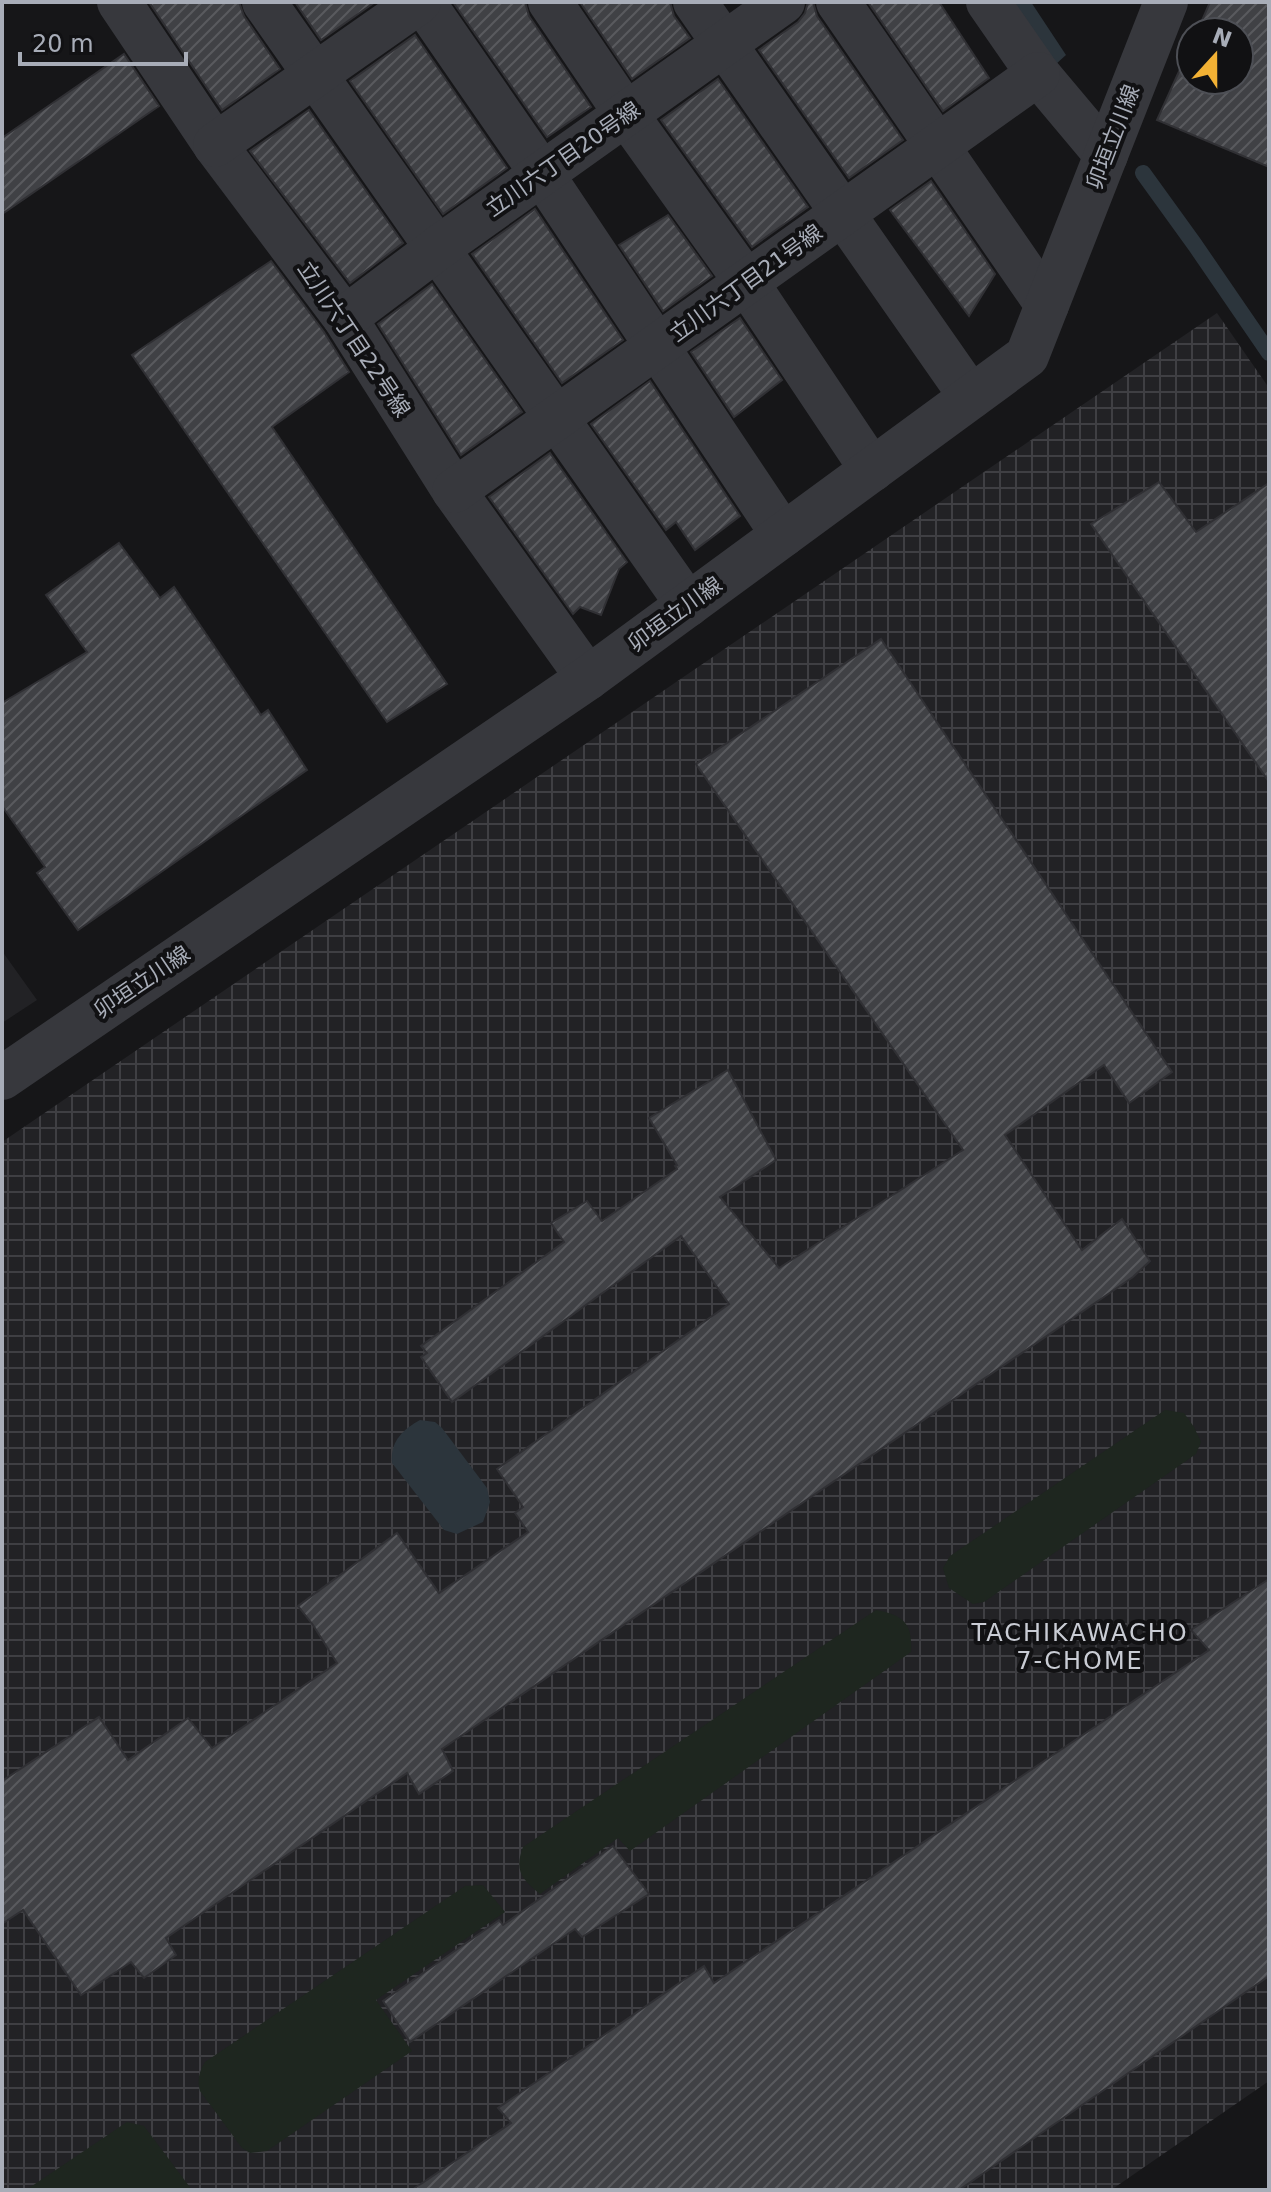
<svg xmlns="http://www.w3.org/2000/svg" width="1271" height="2192" font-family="'DejaVu Sans','Noto Sans JP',sans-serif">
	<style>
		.built { fill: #222225 }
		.industrial { fill: url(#industrial-grid) }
		.grass { fill: #1e261f }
		.water { fill: #2c353c }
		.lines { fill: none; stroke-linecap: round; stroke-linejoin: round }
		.stream { stroke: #2c353c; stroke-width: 16 }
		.building { fill: url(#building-hatch); stroke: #303034; stroke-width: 2 }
		.minor { stroke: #37383d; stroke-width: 44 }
		.labels { text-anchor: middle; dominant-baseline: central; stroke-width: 8; stroke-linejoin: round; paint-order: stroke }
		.street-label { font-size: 22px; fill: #a8adb8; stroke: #111113 }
		.neighbourhood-label { font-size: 24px; letter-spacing: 2px; fill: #c9ccd4; stroke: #111113 }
	</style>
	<defs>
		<pattern id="industrial-grid" width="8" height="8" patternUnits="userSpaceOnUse" patternTransform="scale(2)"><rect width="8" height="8" fill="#222225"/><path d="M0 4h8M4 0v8" fill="none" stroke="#3f3f43"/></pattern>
		<pattern id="building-hatch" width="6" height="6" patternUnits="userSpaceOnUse" patternTransform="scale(2)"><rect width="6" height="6" fill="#404145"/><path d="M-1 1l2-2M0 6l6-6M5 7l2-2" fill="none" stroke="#595a5e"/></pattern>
	</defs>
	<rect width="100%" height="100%" fill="#161618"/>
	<!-- built -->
	<path class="built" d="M2,951L37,1000L2,1023Z"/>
	<!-- industrial -->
	<path class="industrial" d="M1217,313L1269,388V2081L1111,2190H2V1142Z"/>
	<!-- grass -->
	<g class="grass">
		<path d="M1165,1410L1184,1413L1194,1427L1201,1442L1196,1454L984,1602L973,1604L949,1588L943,1568L950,1556Z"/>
		<path d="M876,1610C903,1615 913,1623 911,1652L630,1851L618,1838L540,1894C522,1879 514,1871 523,1847Z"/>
		<path d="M483,1885L505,1912L376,2000L412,2051L267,2151L250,2153L242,2148L200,2091C197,2080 199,2072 205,2062L465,1886Z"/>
		<path d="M127,2122L144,2126L192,2190H26Z"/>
	</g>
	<!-- water -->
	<g class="water">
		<path d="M1013,2H1031L1066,55L1056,64Z"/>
		<path d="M420,1420L435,1422L442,1428L487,1488L490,1502L483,1522L457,1534L444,1530L392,1463C390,1442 402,1430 420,1420Z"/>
	</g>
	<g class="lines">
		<!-- stream -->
		<path class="stream" d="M1143,173L1195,245L1269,353"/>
	</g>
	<!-- building -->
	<g class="building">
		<path d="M149,2H239L244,16L280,69L222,110Z"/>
		<path d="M295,2H375L321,40Z"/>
		<path d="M453,2H525L529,16L591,107L547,137Z"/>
		<path d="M580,2H670L674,16L690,38L632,79Z"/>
		<path d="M808,2H813L817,16L903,140L849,178L759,50L798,22L805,13Z"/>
		<path d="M868,2H939L989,78L943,111Z"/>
		<path d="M1210,2H1269V167L1157,120L1191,45V80H1239V32H1197Z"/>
		<path d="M415,35L507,168L443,214L350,81Z"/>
		<path d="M124,54L159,106L2,214V138Z"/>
		<path d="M718,79L808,207L752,247L661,120Z"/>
		<path d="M309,110L403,243L350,283L250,151Z"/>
		<path d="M931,181L995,274L969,316L890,210Z"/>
		<path d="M535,209L623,340L562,383L472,254Z"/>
		<path d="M668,215L712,276L663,311L619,245Z"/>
		<path d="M271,261L324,332L349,372L272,427L447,684L387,722L132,355Z"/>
		<path d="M432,284L522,412L461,455L378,324Z"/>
		<path d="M740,318L782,380L734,417L691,352Z"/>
		<path d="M650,381L740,516L695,550L676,522L666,530L591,424Z"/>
		<path d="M550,453L627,562L619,569L601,615L580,607L573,614L489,497Z"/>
		<path d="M1159,482L1196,532L1269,483V782L1091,524Z"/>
		<path d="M119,543L160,598L174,587L261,715L268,710L307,770L78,930L37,873L45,867L2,806V703L87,652L46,595Z"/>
		<path d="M881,639L1172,1072L1129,1103L1104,1065L1005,1135L1082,1250L1122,1219L1150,1261L1133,1277L442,1749L453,1771L419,1794L407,1773L166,1938L176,1955L144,1978L131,1962L81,1995L23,1910L2,1924V1781L99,1717L128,1760L188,1718L212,1748L337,1663L313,1625L298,1606L397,1533L439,1593L528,1532L515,1513L523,1507L497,1469L729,1304L681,1236L452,1402L421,1357L427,1353L421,1346L564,1242L551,1223L587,1201L602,1221L677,1169L675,1166L677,1165L649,1118L728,1070L776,1160L720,1197L779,1268L963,1150L696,764Z"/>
		<path d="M1269,1579V1976L959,2190H412L511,2123L498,2108L704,1966L714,1983L1209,1650L1191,1630Z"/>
		<path d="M613,1846L649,1894L582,1937L575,1929L410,2042L383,2001L499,1920L503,1925Z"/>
	</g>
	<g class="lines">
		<!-- minor -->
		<g class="minor">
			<path d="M119,2L215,145L345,318L454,491L588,678"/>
			<path d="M264,2L688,605"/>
			<path d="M423,2L542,174L783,535"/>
			<path d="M550,2L626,114L747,283L872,470"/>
			<path d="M695,2L971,397"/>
			<path d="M838,2L1047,305"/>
			<path d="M988,2L1038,74L1106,155"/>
			<path d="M215,145L419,2"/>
			<path d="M345,318L438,248L783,2"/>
			<path d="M454,491L1038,74"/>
			<path d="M2,1078L588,678L1027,356L1166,2"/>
		</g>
	</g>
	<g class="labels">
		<!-- street labels -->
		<g class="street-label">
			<text transform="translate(1113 137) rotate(-69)">卯垣立川線</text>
			<text transform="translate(563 159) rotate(-35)">立川六丁目20号線</text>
			<text transform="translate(746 283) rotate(-36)">立川六丁目21号線</text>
			<text transform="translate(354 339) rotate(56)">立川六丁目22号線</text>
			<text transform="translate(675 614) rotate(-36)">卯垣立川線</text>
			<text transform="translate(142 982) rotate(-34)">卯垣立川線</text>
		</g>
		<!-- neighbourhood labels -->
		<g class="neighbourhood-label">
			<text x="1080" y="1633">TACHIKAWACHO<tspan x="1080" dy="28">7-CHOME</tspan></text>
		</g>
	</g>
	<!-- border -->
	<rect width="1271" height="2192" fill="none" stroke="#a8adb8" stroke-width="8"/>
	<!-- north arrow -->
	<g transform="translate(1215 56) rotate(21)"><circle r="38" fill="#111113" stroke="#4d4f55" stroke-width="2"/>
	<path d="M0-6L14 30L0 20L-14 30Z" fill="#f2b134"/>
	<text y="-12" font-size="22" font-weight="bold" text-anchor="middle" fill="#a8adb8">N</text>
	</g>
	<!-- scale -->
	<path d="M20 52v12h166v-12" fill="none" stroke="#a8adb8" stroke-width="4"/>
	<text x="32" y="52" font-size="24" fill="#a8adb8" stroke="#111113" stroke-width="6" paint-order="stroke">20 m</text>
</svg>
